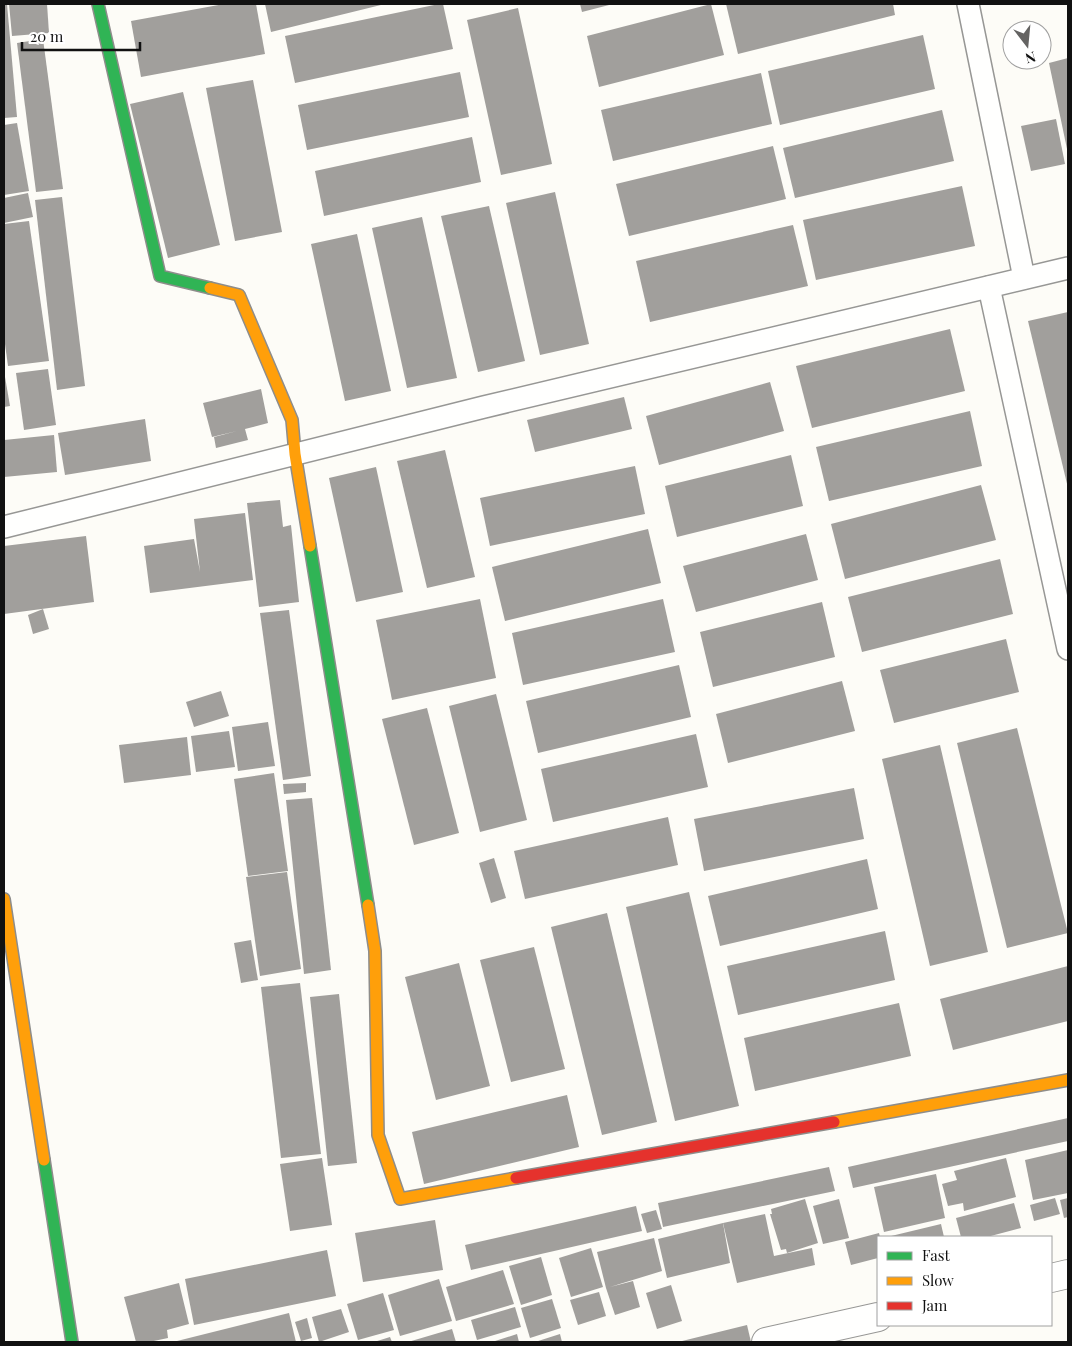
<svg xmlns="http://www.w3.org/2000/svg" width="1072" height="1346" font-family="'Playfair Display',serif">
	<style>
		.building { fill: #a19f9c }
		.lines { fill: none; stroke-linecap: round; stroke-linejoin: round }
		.lane-casing { stroke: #979795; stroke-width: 24 }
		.street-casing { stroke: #979795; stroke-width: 30 }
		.fast-casing { stroke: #8e8d8b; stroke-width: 14 }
		.slow-casing { stroke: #8e8d8b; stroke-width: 14 }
		.jam-casing { stroke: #8e8d8b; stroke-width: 14 }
		.lane { stroke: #fffffe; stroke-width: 21 }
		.street { stroke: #fffffe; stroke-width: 28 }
		.fast { stroke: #30b455; stroke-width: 11 }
		.slow { stroke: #ff9f0a; stroke-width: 11 }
		.jam { stroke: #e5322d; stroke-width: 11 }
	</style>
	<rect width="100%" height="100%" fill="#fdfcf7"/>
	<!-- building -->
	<g class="building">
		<path d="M4,4H7L17,117L4,118Z"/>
		<path d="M9,4H47L49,33L12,36Z"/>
		<path d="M224,4H256L265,54L141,77L131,21Z"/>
		<path d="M265,4H385L271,32Z"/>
		<path d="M439,4H443L453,49L295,83L285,36Z"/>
		<path d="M580,4H613L582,12Z"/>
		<path d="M711,4L724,55L599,87L587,36Z"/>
		<path d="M726,4H893L895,15L738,54Z"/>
		<path d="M518,8L552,164L501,175L467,20Z"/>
		<path d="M923,35L935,89L780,125L768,71Z"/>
		<path d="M43,39L63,189L36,192L17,43Z"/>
		<path d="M1068,58V149H1067L1049,63Z"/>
		<path d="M460,72L469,117L307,150L298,105Z"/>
		<path d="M761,73L772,124L613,161L601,110Z"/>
		<path d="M253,80L282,232L235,241L206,88Z"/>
		<path d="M183,92L220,245L168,258L130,104Z"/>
		<path d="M942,110L954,161L795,198L783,148Z"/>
		<path d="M1056,119L1065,164L1031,171L1021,126Z"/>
		<path d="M17,123L29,191L4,195V125Z"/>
		<path d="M472,137L481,182L324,216L315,171Z"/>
		<path d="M773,146L786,199L629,236L616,184Z"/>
		<path d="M962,186L975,246L816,280L803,220Z"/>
		<path d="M555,192L589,344L540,355L506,203Z"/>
		<path d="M28,193L33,217L4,223V198Z"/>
		<path d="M62,197L85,386L57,390L35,200Z"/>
		<path d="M489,206L525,361L478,372L441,216Z"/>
		<path d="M422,217L457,378L407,388L372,228Z"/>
		<path d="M29,221L49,361L8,366L4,337V224Z"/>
		<path d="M793,225L808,286L650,322L636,261Z"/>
		<path d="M357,234L391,391L345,401L311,244Z"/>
		<path d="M1068,312V488L1028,321Z"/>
		<path d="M950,329L965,391L812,428L796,366Z"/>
		<path d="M48,369L56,425L24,430L16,373Z"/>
		<path d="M4,371L10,406L4,407Z"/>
		<path d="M770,382L784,431L659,465L646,416Z"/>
		<path d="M261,389L268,423L245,429L248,440L216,448L214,437L237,431L212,437L203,403Z"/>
		<path d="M624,397L632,429L535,452L527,420Z"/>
		<path d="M970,411L982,466L829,501L816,447Z"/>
		<path d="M145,419L151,461L65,475L58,433Z"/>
		<path d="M54,435L57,472L4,477V440Z"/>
		<path d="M445,450L475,577L427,588L397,461Z"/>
		<path d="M791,455L803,506L677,537L665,486Z"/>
		<path d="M635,466L645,514L490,546L480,498Z"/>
		<path d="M376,467L403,592L356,602L329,478Z"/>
		<path d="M981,485L996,540L845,579L831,524Z"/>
		<path d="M280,500L283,527L291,525L299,602L259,607L247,503Z"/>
		<path d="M245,513L253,580L150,593L144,546L194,539L200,572L194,519Z"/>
		<path d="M648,529L661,583L505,621L492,567Z"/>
		<path d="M806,534L818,580L696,612L683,566Z"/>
		<path d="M86,536L94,602L4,614V546Z"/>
		<path d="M1000,559L1013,614L862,652L848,597Z"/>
		<path d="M480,599L496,678L392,700L376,620Z"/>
		<path d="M663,599L675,652L523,685L512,633Z"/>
		<path d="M822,602L835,657L713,687L700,632Z"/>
		<path d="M43,609L49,629L33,634L28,615Z"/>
		<path d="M289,610L311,776L283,780L260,613Z"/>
		<path d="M1006,639L1019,692L894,723L880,670Z"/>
		<path d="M679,665L691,717L538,753L526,701Z"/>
		<path d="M842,681L855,731L728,763L716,714Z"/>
		<path d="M221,691L229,716L194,727L186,702Z"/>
		<path d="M496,694L527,820L480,832L449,706Z"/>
		<path d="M427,708L459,833L414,845L382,719Z"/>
		<path d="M268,722L275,766L238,771L232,727Z"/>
		<path d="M1017,728L1068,933L1007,948L957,743Z"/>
		<path d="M229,731L235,767L196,772L191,736Z"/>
		<path d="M696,734L708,787L553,822L541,769Z"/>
		<path d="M187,737L191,775L124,783L119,745Z"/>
		<path d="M940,745L988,952L930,966L882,759Z"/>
		<path d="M274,773L288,871L248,876L234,779Z"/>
		<path d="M306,783V792L284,794L283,784Z"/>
		<path d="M854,788L864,839L704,871L694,819Z"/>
		<path d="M312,798L331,970L304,974L286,800Z"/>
		<path d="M668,817L678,865L525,899L514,851Z"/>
		<path d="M494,858L506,898L491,903L479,863Z"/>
		<path d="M867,859L878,909L720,946L708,896Z"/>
		<path d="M287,872L301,969L260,976L246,877Z"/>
		<path d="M689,892L739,1106L675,1121L626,907Z"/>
		<path d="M607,913L657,1122L602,1135L551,927Z"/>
		<path d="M885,931L895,980L738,1015L727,966Z"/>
		<path d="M251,940L258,980L241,983L234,943Z"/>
		<path d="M534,947L565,1069L511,1082L480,960Z"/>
		<path d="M459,963L490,1086L436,1100L405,977Z"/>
		<path d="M1068,966V1021L953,1050L940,999Z"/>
		<path d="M300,983L321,1154L281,1158L261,987Z"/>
		<path d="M339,994L357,1163L328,1166L310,997Z"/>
		<path d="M899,1003L911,1056L755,1091L744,1038Z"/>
		<path d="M567,1095L579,1147L424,1184L412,1132Z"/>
		<path d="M1068,1118V1141L853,1188L848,1167Z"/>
		<path d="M1068,1150V1193L1033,1200L1025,1160Z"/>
		<path d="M322,1158L332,1225L290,1231L280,1164Z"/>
		<path d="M1006,1158L1016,1197L964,1211L963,1203L948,1206L942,1184L957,1180L954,1171Z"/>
		<path d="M829,1167L835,1191L663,1227L658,1203Z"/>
		<path d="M936,1174L945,1218L884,1232L874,1187Z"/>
		<path d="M1055,1198L1060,1214L1034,1221L1030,1205Z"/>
		<path d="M1068,1198V1217L1064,1218L1060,1200Z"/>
		<path d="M805,1199L818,1243L787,1253L786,1249L781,1250L770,1214H772L771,1209Z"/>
		<path d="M839,1199L849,1238L823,1244L813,1206Z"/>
		<path d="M1014,1203L1021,1228L987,1237H961L956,1218Z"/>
		<path d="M636,1206L642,1231L471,1270L465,1245Z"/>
		<path d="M656,1210L662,1229L647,1233L641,1214Z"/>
		<path d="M765,1214L774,1256L812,1248L815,1265L737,1283L723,1223Z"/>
		<path d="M435,1220L443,1270L363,1282L355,1233Z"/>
		<path d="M723,1223L730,1263L667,1278L658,1239Z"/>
		<path d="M941,1224L944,1237H887Z"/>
		<path d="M879,1233L880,1237H878V1258L851,1265L845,1242Z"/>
		<path d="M654,1238L662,1271L610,1287L633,1281L640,1307L615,1315L606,1288L597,1252Z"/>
		<path d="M591,1248L603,1287L571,1297L559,1258Z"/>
		<path d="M327,1250L336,1296L194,1325L185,1279Z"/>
		<path d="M541,1257L552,1295L521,1305L509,1266Z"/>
		<path d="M503,1270L514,1304L456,1321L446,1287Z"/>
		<path d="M439,1279L452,1321L400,1336L388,1295Z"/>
		<path d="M179,1283L189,1324L167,1330L168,1338L149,1342H136L124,1297Z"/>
		<path d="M671,1285L682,1321L657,1329L646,1293Z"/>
		<path d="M599,1292L606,1316L578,1325L570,1300Z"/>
		<path d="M383,1293L394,1330L358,1340L347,1304Z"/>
		<path d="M552,1299L561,1328L530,1338L521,1308Z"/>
		<path d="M515,1307L521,1327L477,1340L471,1320Z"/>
		<path d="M341,1309L349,1332L319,1342L312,1317Z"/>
		<path d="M289,1313L296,1342H173Z"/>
		<path d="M307,1318L312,1338L301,1341L295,1322Z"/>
		<path d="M747,1325L751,1342H678Z"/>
		<path d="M452,1329L456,1342H408Z"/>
		<path d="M517,1334L519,1342H492Z"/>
		<path d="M560,1334L562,1342H535Z"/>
		<path d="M390,1337L392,1342H374Z"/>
	</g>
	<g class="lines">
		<defs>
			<g id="lane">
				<path d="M968,4L1024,278"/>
				<path d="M989,287L1068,649"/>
				<path d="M4,527L484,407L1068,268"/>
			</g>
			<g id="street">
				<path d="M1051,1278L1068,1274"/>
				<path d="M766,1342L878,1317"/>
			</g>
			<g id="fast">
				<path d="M98,4L160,276L210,288"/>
				<path d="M310,546L368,905"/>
				<path d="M44,1160L72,1342"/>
			</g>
			<g id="slow">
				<path d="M210,288L239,295L292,420L295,454L310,546"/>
				<path d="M4,899L44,1160"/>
				<path d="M368,905L375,951L378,1135L400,1199L516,1178"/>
				<path d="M834,1122L1068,1080"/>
			</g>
			<path id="jam" d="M516,1178L834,1122"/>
		</defs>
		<!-- lane casing -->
		<use href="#lane" class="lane-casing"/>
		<!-- street casing -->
		<use href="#street" class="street-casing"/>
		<!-- fast casing -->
		<use href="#fast" class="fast-casing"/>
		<!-- slow casing -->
		<use href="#slow" class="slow-casing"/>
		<!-- jam casing -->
		<use href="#jam" class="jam-casing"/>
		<!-- lane -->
		<use href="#lane" class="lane"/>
		<!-- street -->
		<use href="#street" class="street"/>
		<!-- fast -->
		<use href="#fast" class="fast"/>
		<!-- slow -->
		<use href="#slow" class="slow"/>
		<!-- jam -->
		<use href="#jam" class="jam"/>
	</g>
	<!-- border -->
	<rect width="1072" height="1346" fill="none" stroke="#111111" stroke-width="10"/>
	<!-- legend -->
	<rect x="877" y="1236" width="175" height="90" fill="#ffffff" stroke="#a0a0a0"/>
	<rect x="887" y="1252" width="25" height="8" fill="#30b455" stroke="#a0a0a0"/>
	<text x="922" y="1261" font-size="15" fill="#111111">Fast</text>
	<rect x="887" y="1277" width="25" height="8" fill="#ff9f0a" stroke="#a0a0a0"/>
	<text x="922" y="1286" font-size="15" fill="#111111">Slow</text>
	<rect x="887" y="1302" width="25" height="8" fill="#e5322d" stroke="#a0a0a0"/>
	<text x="922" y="1311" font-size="15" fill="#111111">Jam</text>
	<!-- north arrow -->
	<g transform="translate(1027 45) rotate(164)"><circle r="24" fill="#ffffff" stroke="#a0a0a0"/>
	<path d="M0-4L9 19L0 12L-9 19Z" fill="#646362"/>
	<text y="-8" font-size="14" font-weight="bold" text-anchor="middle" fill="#111111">N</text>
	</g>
	<!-- scale -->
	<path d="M22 42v8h118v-8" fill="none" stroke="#111111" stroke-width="2.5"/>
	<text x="30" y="42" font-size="15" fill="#111111" stroke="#ffffff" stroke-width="4" paint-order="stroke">20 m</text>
</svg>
